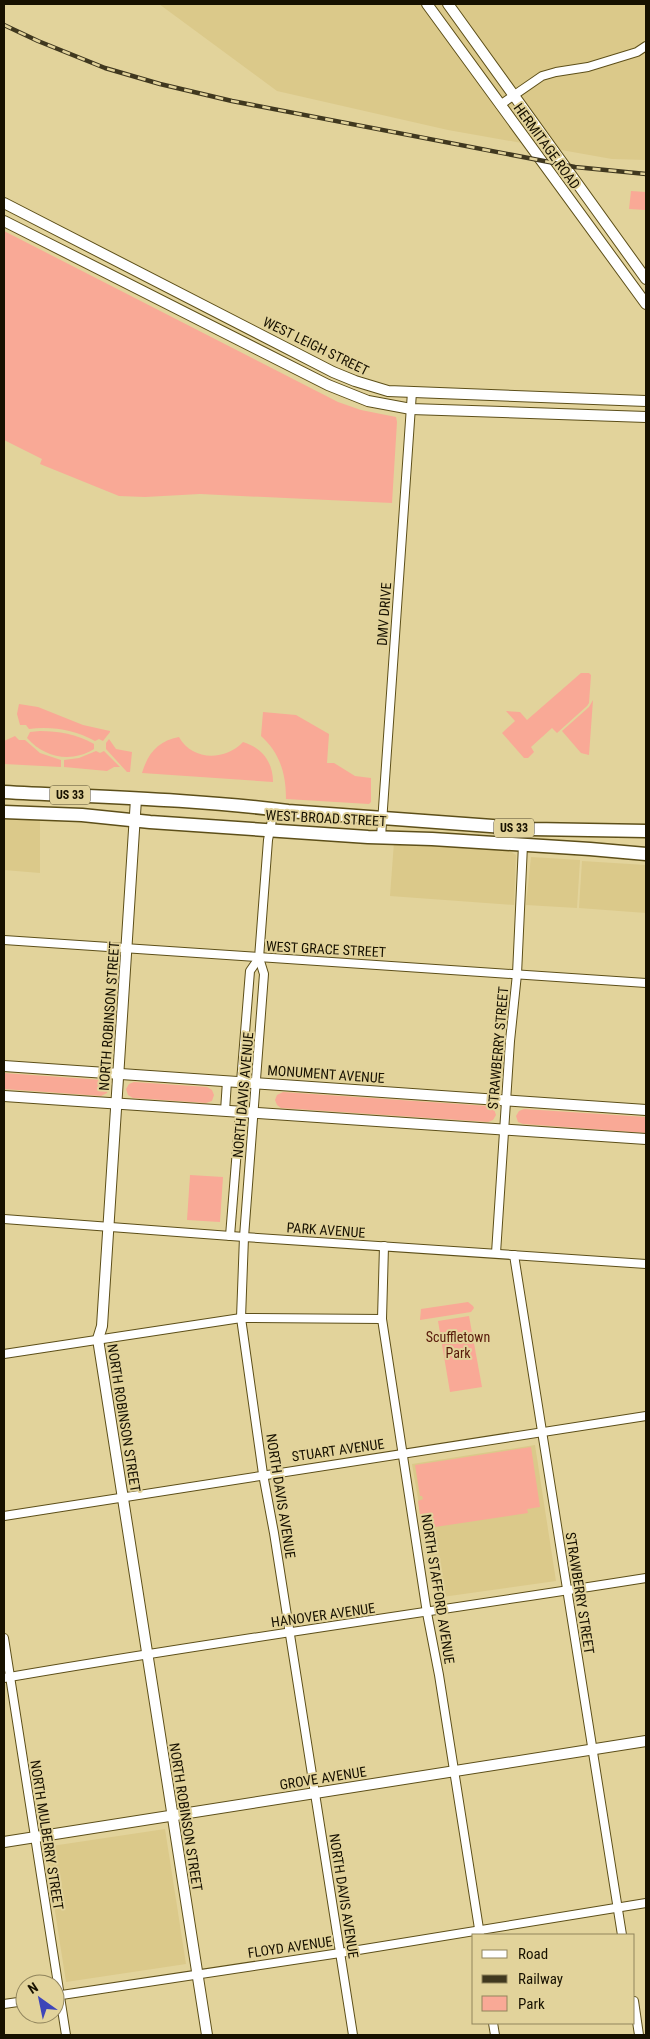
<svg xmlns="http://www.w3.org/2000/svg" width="650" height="2039" font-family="'Roboto Condensed',sans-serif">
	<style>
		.built { fill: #dbc98a }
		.green { fill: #f9a996 }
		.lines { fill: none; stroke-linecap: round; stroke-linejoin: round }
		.minor-casing { stroke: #5d4f19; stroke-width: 10 }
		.tertiary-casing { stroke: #5d4f19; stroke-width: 12 }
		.primary-casing { stroke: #5d4f19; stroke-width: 15 }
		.minor { stroke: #fff; stroke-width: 8 }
		.tertiary { stroke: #fff; stroke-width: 10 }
		.primary { stroke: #fff; stroke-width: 12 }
		.rail-casing { stroke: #40381f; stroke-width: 4.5 }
		.rail { stroke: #e2d39b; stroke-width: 2.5; stroke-dasharray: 8; stroke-linecap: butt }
		.labels { text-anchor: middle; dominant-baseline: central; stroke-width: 4; stroke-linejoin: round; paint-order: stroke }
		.shield { fill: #e2d39b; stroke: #544b2e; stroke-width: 1 }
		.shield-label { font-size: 12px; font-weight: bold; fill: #171100 }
		.street-label { font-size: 14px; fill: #171100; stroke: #e2d39b }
		.park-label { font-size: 14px; fill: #57190a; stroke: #e2d39b }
	</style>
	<rect width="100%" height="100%" fill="#e2d39b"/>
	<!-- built -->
	<g class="built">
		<path d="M159,4H646V160L612,159L448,130L277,91Z"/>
		<path d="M4,816L40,819V873L4,870Z"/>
		<path d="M394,842L510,851L516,855L514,905L390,896Z"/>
		<path d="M531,857L580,860L577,908L526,905Z"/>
		<path d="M582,861L646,865V913L579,908Z"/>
		<path d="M535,1445L556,1581L435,1598L412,1464Z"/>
		<path d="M165,1829L186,1964L66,1982L45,1847Z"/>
	</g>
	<!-- green -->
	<g class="green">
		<path d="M631,191L646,192V210L629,209Z"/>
		<path d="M4,231L338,402L361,410L396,417L397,422L392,503L200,494L145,497L119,496L40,464L42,459L4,440Z"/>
		<path d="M581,673H589L591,675L589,703L587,706L557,733L552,728L531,747L534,752L528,758H524L502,733L515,721L506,711L520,712L527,720Z"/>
		<path d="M593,700L589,755L581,753L562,731L589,707Z"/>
		<path d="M19,704L38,707L83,725L110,731V732L103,741L99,739L95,741C75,730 52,726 29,729L26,725H20L17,714Z"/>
		<path d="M263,712L296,715L329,734L327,763H334L355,776L371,778V802L369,804L286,799C286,774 280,753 261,736Z"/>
		<path d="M40,731C59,731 76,734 94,744V749C71,763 45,758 27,738L30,732Z"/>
		<path d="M15,736L19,740H25L40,753L61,760V767L4,764V741Z"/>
		<path d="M179,737C192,761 225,761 243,742C263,748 273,763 273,782L142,773C148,753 158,741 179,737Z"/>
		<path d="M109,739L116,749L132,752L130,772H127L106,749V743Z"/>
		<path d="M96,751L100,753L104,751L120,767H114L107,771L64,767V760L79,758Z"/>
		<path d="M4,1073L103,1080L107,1083L109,1088L107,1093L101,1096L4,1089Z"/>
		<path d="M134,1082L207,1087L212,1090L214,1095L212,1101L206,1103L133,1098L128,1095L126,1089L129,1084Z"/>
		<path d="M283,1092L489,1106L494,1109L496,1115L493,1120L488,1122L281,1108L277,1105L275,1100L277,1095Z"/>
		<path d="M524,1109L646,1117V1133L523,1124L518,1122L516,1116L519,1111Z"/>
		<path d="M190,1175L223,1177L220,1222L187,1220Z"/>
		<path d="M468,1302L473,1306L474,1308L471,1312L420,1320L421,1309Z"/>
		<path d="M469,1316L482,1387L450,1392L438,1321Z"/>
		<path d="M531,1447L540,1507L527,1509L528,1513L422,1529L418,1501L423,1499L422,1496H420L415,1465Z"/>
	</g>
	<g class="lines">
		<defs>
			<g id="minor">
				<path d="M500,105L542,76L556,72L588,67L637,52L646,46"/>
				<path d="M274,810L268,840L259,958L264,974L244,1237L241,1318L263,1474L274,1533L353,2035"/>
				<path d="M381,837L412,392"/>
				<path d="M4,940L646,983"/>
				<path d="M241,1082L250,971L259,958"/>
				<path d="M225,1111L227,1081"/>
				<path d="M4,1219L244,1237L646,1264"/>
				<path d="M230,1236L240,1112"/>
				<path d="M384,1246L382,1319L427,1613L439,1675L480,1935"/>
				<path d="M496,1253L510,1041L517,974L523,845"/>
				<path d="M514,1255L622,1935"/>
				<path d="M4,1354L241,1318L382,1319"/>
				<path d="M4,1516L646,1416"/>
				<path d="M4,1638L66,2035"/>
				<path d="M4,1678C217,1641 432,1612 646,1578"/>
				<path d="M55,1996L340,1953L646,1903"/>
				<path d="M634,2001L639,2035"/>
				<path d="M4,2004L25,2001"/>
				<path d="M493,2023L495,2035"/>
			</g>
			<g id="tertiary">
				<path d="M427,4L646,304"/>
				<path d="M448,4L646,279"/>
				<path d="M4,203L333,372L355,381L388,391L646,401"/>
				<path d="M4,221L328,385L368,401L411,409L646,417"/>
				<path d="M136,799L102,1326L98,1339L207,2035"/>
				<path d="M4,1066L646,1110"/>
				<path d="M4,1096L646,1139"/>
				<path d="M4,1842L646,1741"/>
			</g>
			<g id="primary">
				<path d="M4,792C98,797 194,799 288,811L532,829L646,831"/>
				<path d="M4,812L82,815L150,822L368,837L432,839L590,849L646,854"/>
			</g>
		</defs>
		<!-- minor casing -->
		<use href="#minor" class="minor-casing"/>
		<!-- tertiary casing -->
		<use href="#tertiary" class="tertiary-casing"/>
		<!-- primary casing -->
		<use href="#primary" class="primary-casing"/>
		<!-- minor -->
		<use href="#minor" class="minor"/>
		<!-- tertiary -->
		<use href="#tertiary" class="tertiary"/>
		<!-- primary -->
		<use href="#primary" class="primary"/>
		<defs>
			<path id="rail" d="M4,25L38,41L105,68L160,84L232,101L575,167L646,174"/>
		</defs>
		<!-- rail casing -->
		<use href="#rail" class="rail-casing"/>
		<!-- rail -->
		<use href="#rail" class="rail"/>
	</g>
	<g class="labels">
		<!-- shield labels -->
		<g class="shield">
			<rect x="50" y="785.5" width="40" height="19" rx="4"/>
			<rect x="494" y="818.5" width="40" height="19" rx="4"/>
		</g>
		<g class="shield-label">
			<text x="70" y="795">US 33</text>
			<text x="514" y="828">US 33</text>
		</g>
		<!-- street labels -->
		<g class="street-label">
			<text transform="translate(547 146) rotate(54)">HERMITAGE ROAD</text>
			<text transform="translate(316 346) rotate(26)">WEST LEIGH STREET</text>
			<text transform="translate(384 614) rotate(-86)">DMV DRIVE</text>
			<text transform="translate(326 818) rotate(3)">WEST BROAD STREET</text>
			<text transform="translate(326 949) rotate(3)">WEST GRACE STREET</text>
			<text transform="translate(109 1016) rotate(-86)">NORTH ROBINSON STREET</text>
			<text transform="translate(498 1048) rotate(-85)">STRAWBERRY STREET</text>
			<text transform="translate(326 1074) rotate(4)">MONUMENT AVENUE</text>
			<text transform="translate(243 1095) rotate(-85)">NORTH DAVIS AVENUE</text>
			<text transform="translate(326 1230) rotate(4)">PARK AVENUE</text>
			<text transform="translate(124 1418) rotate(81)">NORTH ROBINSON STREET</text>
			<text transform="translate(338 1450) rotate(-8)">STUART AVENUE</text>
			<text transform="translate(281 1496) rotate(81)">NORTH DAVIS AVENUE</text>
			<text transform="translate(438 1589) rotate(81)">NORTH STAFFORD AVENUE</text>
			<text transform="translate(580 1593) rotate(81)">STRAWBERRY STREET</text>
			<text transform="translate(323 1615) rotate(-8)">HANOVER AVENUE</text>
			<text transform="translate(323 1778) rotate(-9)">GROVE AVENUE</text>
			<text transform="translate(186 1817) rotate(81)">NORTH ROBINSON STREET</text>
			<text transform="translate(47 1835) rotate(81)">NORTH MULBERRY STREET</text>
			<text transform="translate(344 1896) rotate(81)">NORTH DAVIS AVENUE</text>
			<text transform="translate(290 1947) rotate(-8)">FLOYD AVENUE</text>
		</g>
		<!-- park labels -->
		<g class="park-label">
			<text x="458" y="1337">Scuffletown<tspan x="458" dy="16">Park</tspan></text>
		</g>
	</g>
	<!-- border -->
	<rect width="650" height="2039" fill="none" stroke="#171100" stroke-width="10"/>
	<!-- legend -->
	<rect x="472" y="1934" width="162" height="90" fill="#e2d39b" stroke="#91855d"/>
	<rect x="482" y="1950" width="25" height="8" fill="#ffffff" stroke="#91855d"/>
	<text x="518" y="1959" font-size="15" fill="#171100">Road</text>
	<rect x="482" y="1975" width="25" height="8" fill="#40381f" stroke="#91855d"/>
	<text x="518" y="1984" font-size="15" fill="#171100">Railway</text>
	<rect x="482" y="1996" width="25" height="15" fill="#f9a996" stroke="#91855d"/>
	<text x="518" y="2009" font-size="15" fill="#171100">Park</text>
	<!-- north arrow -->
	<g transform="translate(40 1999) rotate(327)"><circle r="24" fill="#e2d39b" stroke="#91855d"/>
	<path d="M0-4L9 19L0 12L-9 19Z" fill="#3e45b9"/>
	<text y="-8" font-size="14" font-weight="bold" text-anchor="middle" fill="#171100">N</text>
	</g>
</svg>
